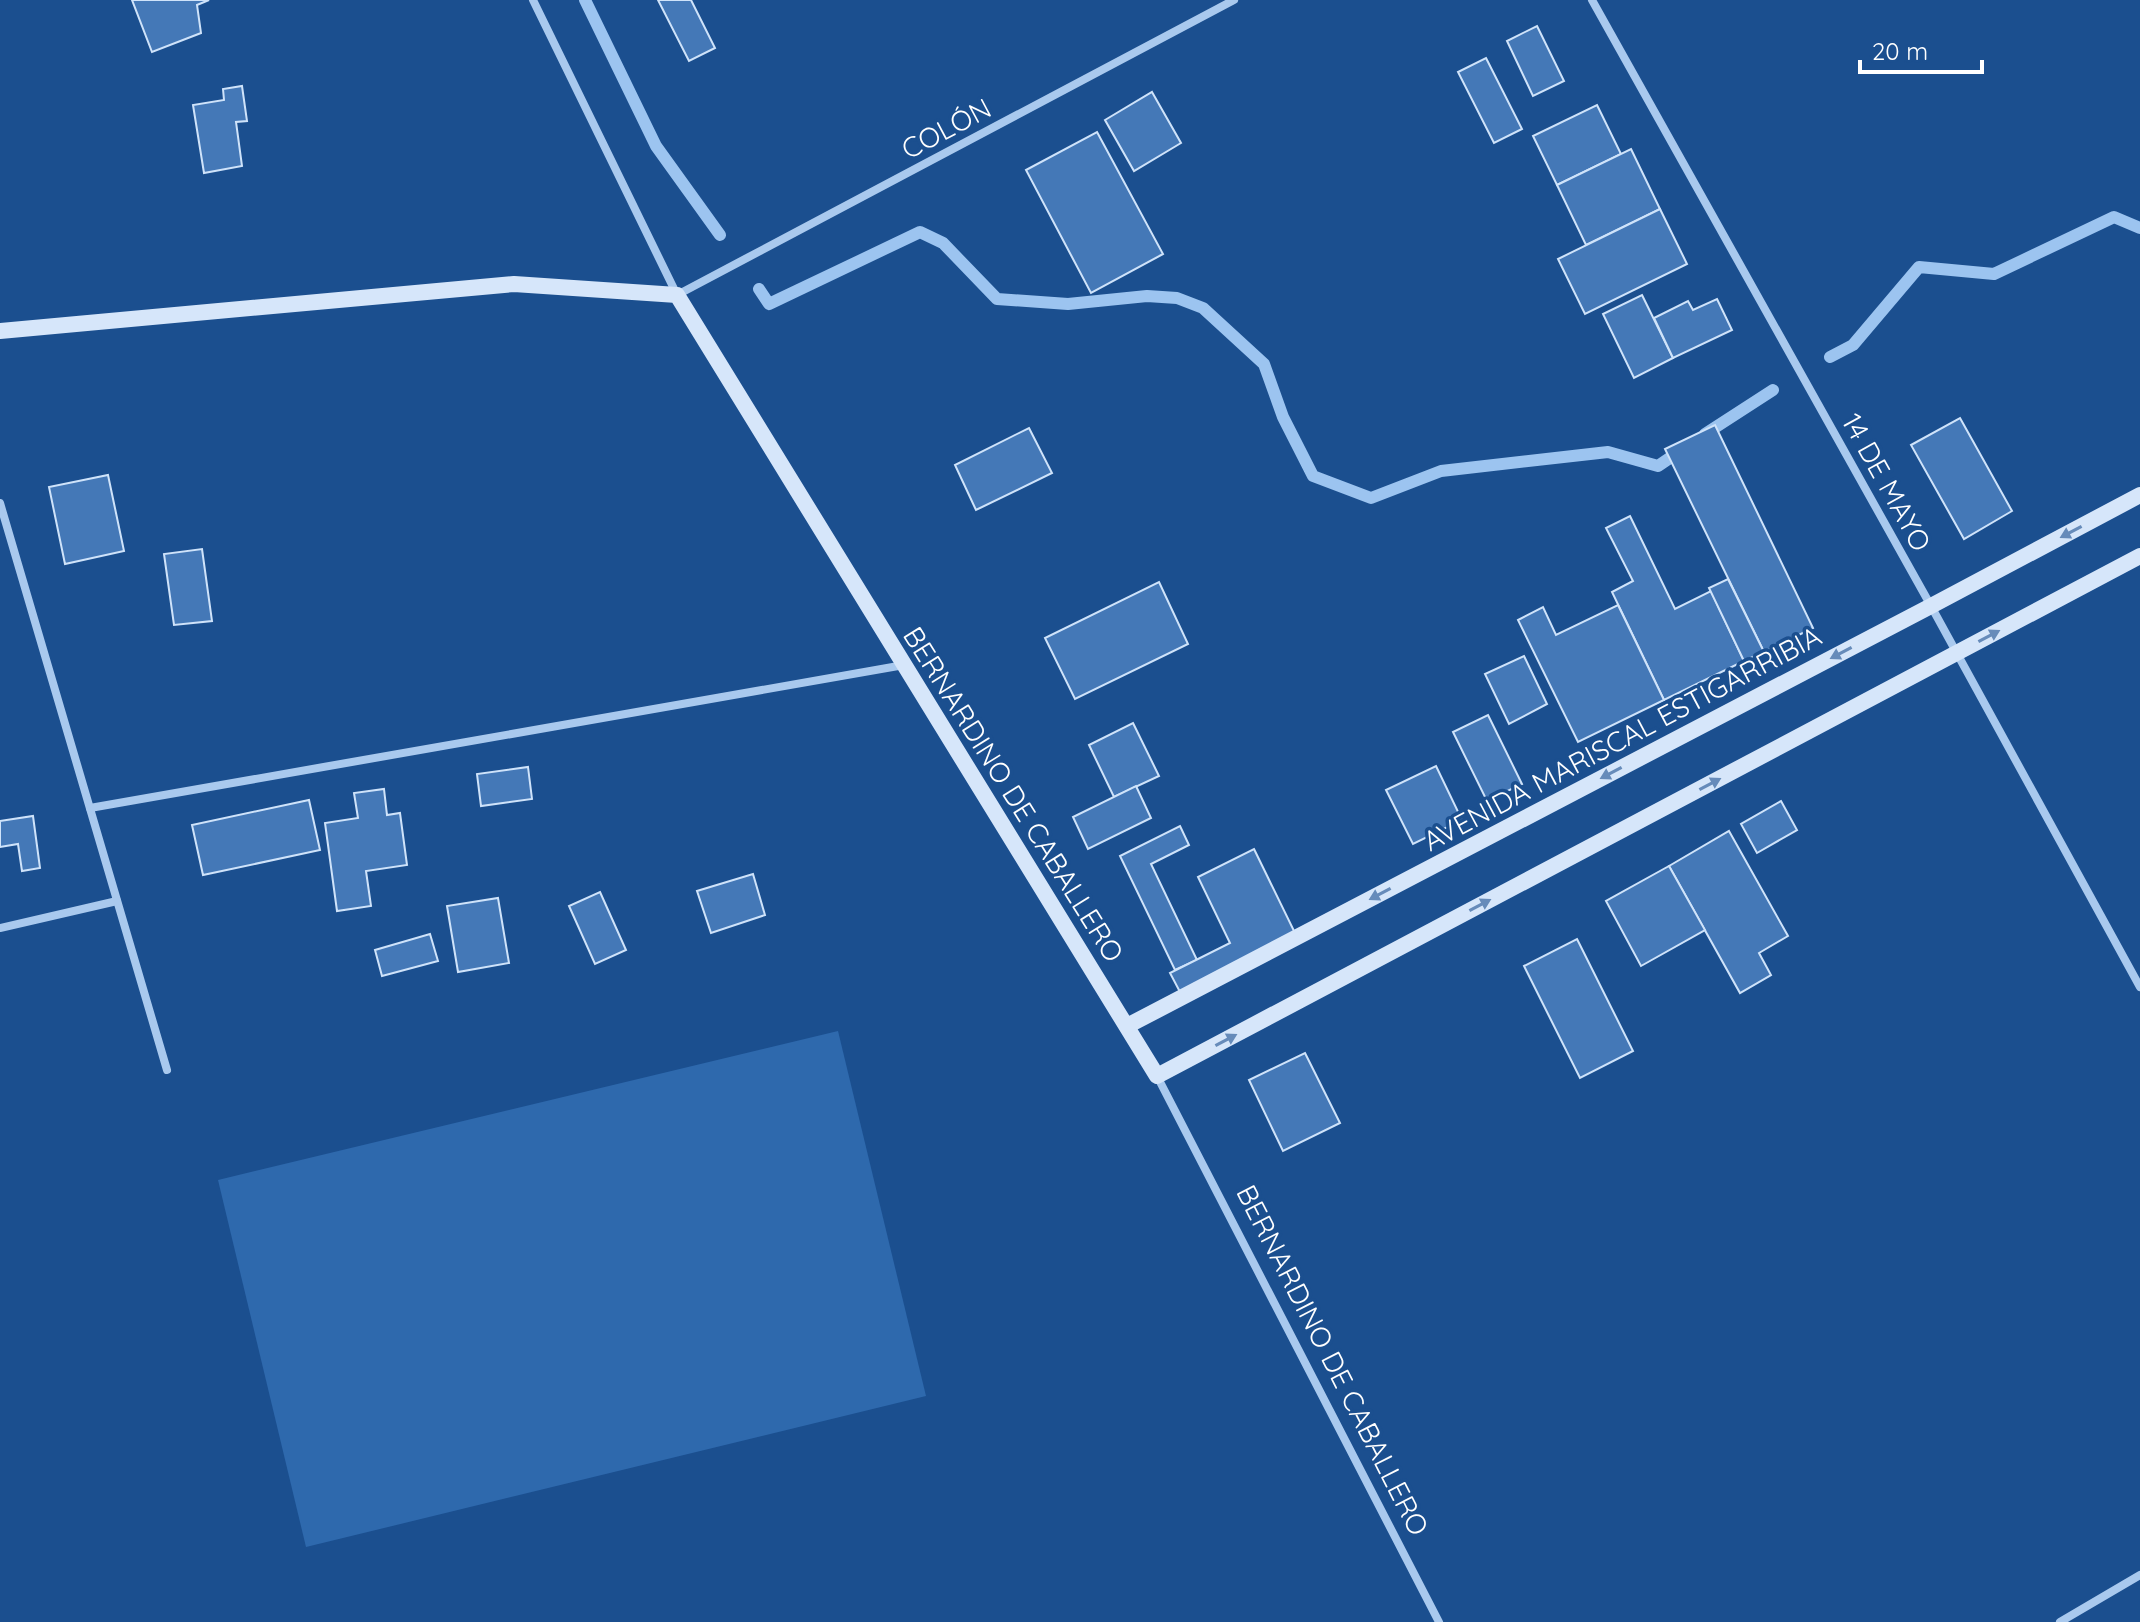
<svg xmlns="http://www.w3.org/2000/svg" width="2140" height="1622" font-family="Quicksand,sans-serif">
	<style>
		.green { fill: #2e69ad }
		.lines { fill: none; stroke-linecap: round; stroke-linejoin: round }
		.stream { stroke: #9cc4f0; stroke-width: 12 }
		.building { fill: #4478b7; stroke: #cfe3fa; stroke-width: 2 }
		.street { stroke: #a9c9ee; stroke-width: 8 }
		.secondary { stroke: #d6e6fa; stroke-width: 16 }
		.oneway { fill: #668bba }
		.labels { text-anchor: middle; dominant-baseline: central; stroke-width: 7; stroke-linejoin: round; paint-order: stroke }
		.street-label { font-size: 28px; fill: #fff; stroke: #1b4f8f }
	</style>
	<rect width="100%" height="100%" fill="#1b4f8f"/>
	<!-- green -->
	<path class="green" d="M838,1031L926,1396L306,1547L218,1180Z"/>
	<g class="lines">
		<!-- stream -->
		<g class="stream">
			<path d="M585,0L656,146L720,235"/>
			<path d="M759,289L769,304L920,232L943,243L997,299L1068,304L1147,296L1177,298L1203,308L1264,364L1283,417L1313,476L1371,498L1441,471L1608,452L1658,466L1683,449"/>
			<path d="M1830,357L1853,345L1919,267L1994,274L2114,217L2140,228"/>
			<path d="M1705,434L1773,390"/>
		</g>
	</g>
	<!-- building -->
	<g class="building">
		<path d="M132,0H209L197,5L201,33L152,52Z"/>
		<path d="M658,0H691L715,48L689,61Z"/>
		<path d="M1537,26L1564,81L1533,96L1507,41Z"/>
		<path d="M1486,58L1522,129L1494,143L1458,72Z"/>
		<path d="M242,86L247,121L236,122L242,166L204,173L193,105L224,100L223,89Z"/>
		<path d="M1152,92L1181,143L1134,171L1105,120Z"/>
		<path d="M1597,105L1621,154L1557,185L1533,136Z"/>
		<path d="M1097,132L1163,254L1091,293L1026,170Z"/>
		<path d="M1631,149L1660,209L1586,245L1557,185Z"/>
		<path d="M1660,209L1687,264L1585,314L1558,259Z"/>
		<path d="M1642,295L1673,358L1634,378L1603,314Z"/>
		<path d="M1717,299L1732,330L1673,358L1654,318L1688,301L1693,310Z"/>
		<path d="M1960,418L2012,511L1964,539L1911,445Z"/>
		<path d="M1715,425L1813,628L1764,652L1665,449Z"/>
		<path d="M1029,428L1052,473L976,510L955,465Z"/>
		<path d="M108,475L124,551L65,564L49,487Z"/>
		<path d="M1630,516L1675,609L1711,591L1744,661L1664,700L1612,592L1633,581L1606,528Z"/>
		<path d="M202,549L212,621L174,625L164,554Z"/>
		<path d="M1728,579L1764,652L1744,661L1709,588Z"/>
		<path d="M1159,582L1188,644L1075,699L1045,638Z"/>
		<path d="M1618,605L1664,700L1578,742L1518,620L1543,607L1556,635Z"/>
		<path d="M1524,656L1547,704L1509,724L1485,674Z"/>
		<path d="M1488,715L1522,784L1487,801L1453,732Z"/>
		<path d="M1133,723L1159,776L1114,797L1089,745Z"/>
		<path d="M1436,766L1462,820L1413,844L1386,790Z"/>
		<path d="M528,767L532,799L481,806L477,774Z"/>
		<path d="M1136,786L1151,818L1088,849L1073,817Z"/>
		<path d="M384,789L387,815L400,813L407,865L366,871L371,906L337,911L325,823L358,818L354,793Z"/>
		<path d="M309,800L320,850L203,875L192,825Z"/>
		<path d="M1781,801L1797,830L1757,853L1741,824Z"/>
		<path d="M33,816L40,868L22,871L18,844L0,847V821Z"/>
		<path d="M1180,826L1189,845L1151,864L1197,960L1175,970L1120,856Z"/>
		<path d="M1729,831L1788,936L1759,953L1771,975L1740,993L1669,866Z"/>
		<path d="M1254,849L1296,935L1180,992L1170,973L1230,943L1198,877Z"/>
		<path d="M1669,866L1705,930L1641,966L1606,901Z"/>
		<path d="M753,874L765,915L711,933L697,891Z"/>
		<path d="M600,892L626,950L595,964L569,906Z"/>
		<path d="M498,898L509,963L458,972L447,906Z"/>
		<path d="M430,934L438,961L382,976L375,950Z"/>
		<path d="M1577,939L1633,1051L1580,1078L1524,966Z"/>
		<path d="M1305,1053L1340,1123L1283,1151L1249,1080Z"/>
	</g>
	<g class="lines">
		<!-- street -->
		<g class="street">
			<path d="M533,0L677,295L1234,0"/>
			<path d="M1592,0L1931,606L2140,987"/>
			<path d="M0,503L167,1070"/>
			<path d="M90,808L904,665"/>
			<path d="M0,928L117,901"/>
			<path d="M1157,1076L1439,1622"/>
			<path d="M2060,1622L2140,1575"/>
		</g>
		<!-- secondary -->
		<g class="secondary">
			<path d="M0,331L514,284L677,295L1157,1076L2140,556"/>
			<path d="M1127,1026L1931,606L2140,495"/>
		</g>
	</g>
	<!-- one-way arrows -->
	<defs><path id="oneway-solid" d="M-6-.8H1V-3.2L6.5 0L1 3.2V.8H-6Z" transform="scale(2)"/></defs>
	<g class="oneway">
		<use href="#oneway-solid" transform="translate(2071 532) rotate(152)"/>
		<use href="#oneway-solid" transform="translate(1989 636) rotate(-28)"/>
		<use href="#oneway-solid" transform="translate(1841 653) rotate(152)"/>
		<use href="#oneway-solid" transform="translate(1611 773) rotate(152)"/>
		<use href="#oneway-solid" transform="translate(1710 784) rotate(-28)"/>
		<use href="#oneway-solid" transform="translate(1380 894) rotate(152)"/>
		<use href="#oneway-solid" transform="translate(1480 905) rotate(-28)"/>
		<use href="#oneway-solid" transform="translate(1226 1040) rotate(-28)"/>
	</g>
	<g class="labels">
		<!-- street labels -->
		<g class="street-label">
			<text transform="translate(946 128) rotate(-28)">COLÓN</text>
			<text transform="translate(1887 482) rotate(61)">14 DE MAYO</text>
			<text transform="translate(1622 738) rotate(-28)">AVENIDA MARISCAL ESTIGARRIBIA</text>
			<text transform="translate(1014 794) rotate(58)">BERNARDINO DE CABALLERO</text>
			<text transform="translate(1333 1360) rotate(63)">BERNARDINO DE CABALLERO</text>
		</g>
	</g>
	<!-- scale -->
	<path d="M1860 60v12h122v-12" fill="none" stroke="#ffffff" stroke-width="4"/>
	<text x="1872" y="60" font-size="24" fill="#ffffff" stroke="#1b4f8f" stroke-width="6" paint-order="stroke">20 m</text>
</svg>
